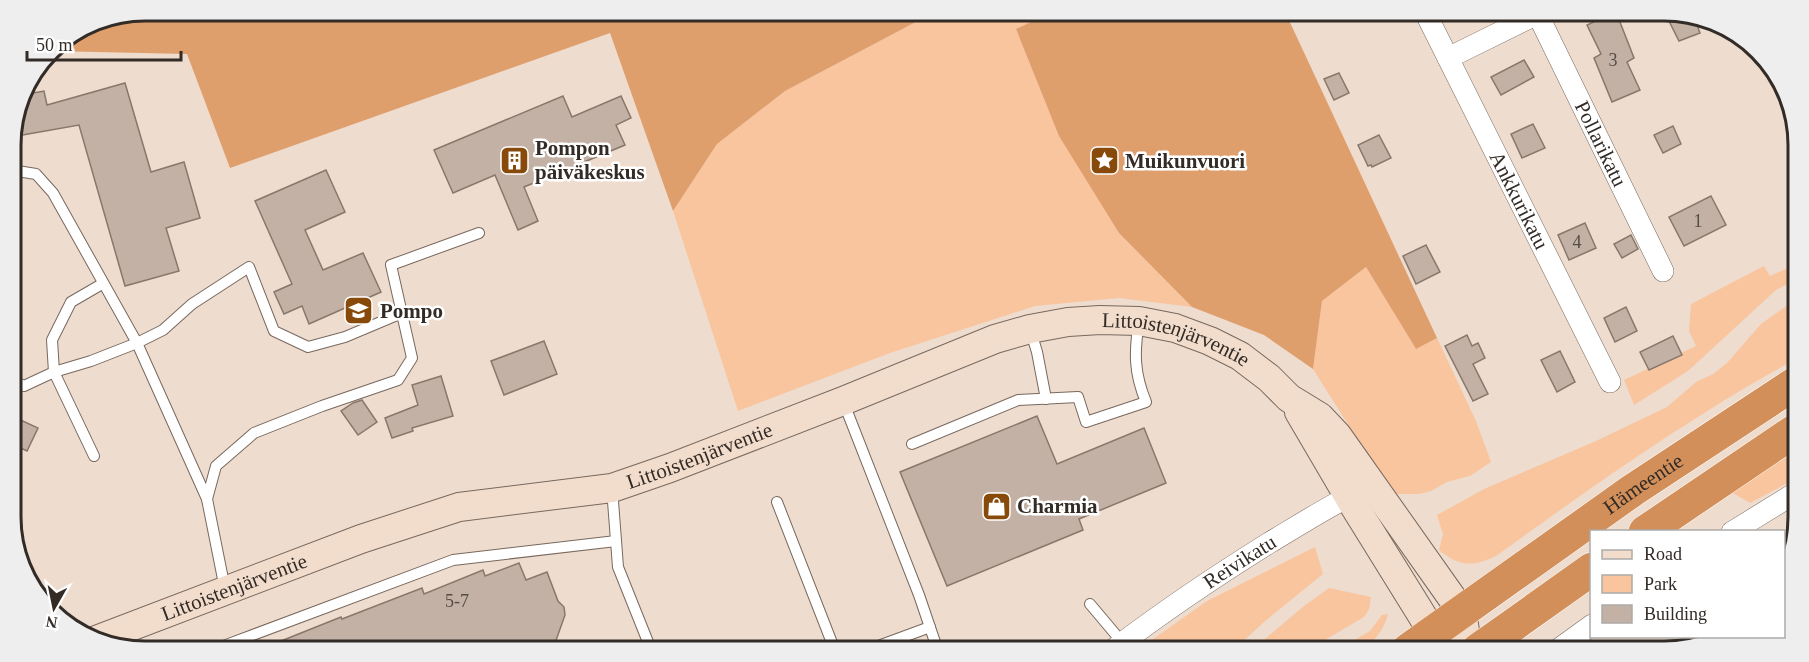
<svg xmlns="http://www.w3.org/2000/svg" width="1809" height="662" font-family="Georgia,serif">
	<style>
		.green { fill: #f9c59e }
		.forest { fill: #df9f6d }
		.building { fill: #c2b1a4; stroke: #88786c; stroke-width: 1.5 }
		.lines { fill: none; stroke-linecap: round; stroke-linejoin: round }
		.lane-casing { stroke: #78685d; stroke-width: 12 }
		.street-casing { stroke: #78685d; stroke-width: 22 }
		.secondary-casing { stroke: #78685d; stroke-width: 30 }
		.highway-casing { stroke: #fff; stroke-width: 34 }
		.lane { stroke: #fff; stroke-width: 10 }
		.street { stroke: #fff; stroke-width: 21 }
		.secondary { stroke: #f2ddcd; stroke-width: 28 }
		.highway { stroke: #d38f59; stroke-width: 33 }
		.labels { text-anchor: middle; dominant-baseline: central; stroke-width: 5; stroke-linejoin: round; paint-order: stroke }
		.number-label { font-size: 18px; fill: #564c46 }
		.street-label { font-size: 21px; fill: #322b26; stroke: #fff }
		.poi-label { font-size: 21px; font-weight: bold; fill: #322b26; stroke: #fff; text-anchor: start }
		.rim { fill: none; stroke: #322b26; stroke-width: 3 }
	</style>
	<rect width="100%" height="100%" fill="#eedccf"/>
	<!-- green -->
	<g class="green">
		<path d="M931,14L1046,15L1016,30L1119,233L1192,307L1119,298L1035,306L890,353L738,411L673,211L717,144L785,91Z"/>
		<path d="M1795,265V280L1776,290L1688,371L1634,405L1624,380L1696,346L1689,331L1691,304L1764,266L1770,276Z"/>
		<path d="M1366,267L1416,349L1437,338L1476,421L1491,462L1470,476L1447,482L1431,491L1419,494H1392L1313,369L1322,301Z"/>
		<path d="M1795,300L1794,360C1690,417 1593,486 1496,556C1473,567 1459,567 1439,550L1443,534L1437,515L1484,489L1596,441L1667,407L1696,382L1713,374L1727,363L1761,324Z"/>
		<path d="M1793,452V480L1750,503L1731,492Z"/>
		<path d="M1315,547L1323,574L1264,622L1235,649H1139L1207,601Z"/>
		<path d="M1329,588L1371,597L1369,609L1364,617L1308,650L1253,649L1304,606Z"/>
		<path d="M1388,614C1384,630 1375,640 1363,650H1337L1370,631L1382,615Z"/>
	</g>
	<!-- forest -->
	<g class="forest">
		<path d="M145,11L931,14L785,91L717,144L673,211L610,33L230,168L187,54L51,51L56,44L94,21Z"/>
		<path d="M1046,15L1287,16L1437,338L1416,349L1366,267L1322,301L1313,369L1264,335L1192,307L1119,233L1059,136L1016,29Z"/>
	</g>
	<!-- building -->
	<g class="building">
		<path d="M1604,17H1618L1634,58L1627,62L1640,90L1612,102L1594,58L1601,54L1587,25Z"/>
		<path d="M1667,17H1694L1700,33L1679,41Z"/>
		<path d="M1524,60L1534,77L1501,95L1491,77Z"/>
		<path d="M1339,73L1349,93L1334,100L1324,79Z"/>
		<path d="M125,83L151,172L184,162L200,218L166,228L179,271L125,286L79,125L11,137L22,95L44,91L47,105Z"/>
		<path d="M563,96L572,117L621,96L631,118L616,125L625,145L524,187L538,221L518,230L495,175L453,193L434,150Z"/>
		<path d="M1533,124L1545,148L1522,158L1511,134Z"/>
		<path d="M1673,126L1681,144L1663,153L1654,135Z"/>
		<path d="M1379,135L1391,158L1372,167L1371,165L1368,166L1358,145Z"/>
		<path d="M326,170L345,212L305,230L323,270L363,253L381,292L309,324L302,306L284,314L274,292L292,284L255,201Z"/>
		<path d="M1711,196L1726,225L1684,246L1669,217Z"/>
		<path d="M1585,223L1596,248L1569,260L1558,235Z"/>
		<path d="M1631,235L1638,249L1622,258L1614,244Z"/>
		<path d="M1426,245L1440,272L1416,284L1403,256Z"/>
		<path d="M1626,307L1637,331L1615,342L1604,318Z"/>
		<path d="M1467,335L1472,346L1478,343L1485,358L1473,364L1488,394L1473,401L1445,346Z"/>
		<path d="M1673,336L1682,355L1649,370L1640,352Z"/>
		<path d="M544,341L557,374L504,395L491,361Z"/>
		<path d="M1560,351L1575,382L1557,392L1541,360Z"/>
		<path d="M441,376L453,416L412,428L413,431L392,438L385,418L418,405L412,385Z"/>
		<path d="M362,400L377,422L358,435L341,411L353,403Z"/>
		<path d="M12,416L38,428L27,451L12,444Z"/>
		<path d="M1037,416L1057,464L1144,428L1166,483L1079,519L1083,530L947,586L900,472Z"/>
		<path d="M519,563L526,580L547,572L558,601L564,607L565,615L554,646L271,645L341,617L342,619L422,588L424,594L483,570L485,576Z"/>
	</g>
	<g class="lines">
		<defs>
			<g id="lane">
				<path d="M11,170L36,174L53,193L137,343L207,499L225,589"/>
				<path d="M1030,329L1037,352L1046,399"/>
				<path d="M12,380L24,386L54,372L91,361L137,343L163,330L192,304L249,267L274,331L308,347L345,337L402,313"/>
				<path d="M843,401L919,595L937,648"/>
				<path d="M912,444L1018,400L1078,397L1086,422L1146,402C1134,373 1134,352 1139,322"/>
				<path d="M94,456L54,372L52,340L71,302L102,284"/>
				<path d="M612,488L618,567L650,647"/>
				<path d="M207,499L216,466L254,433L322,406L398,380L412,358L391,265L479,233"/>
				<path d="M777,502L834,648"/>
				<path d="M1090,604L1122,642"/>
				<path d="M226,645L453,560L616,541"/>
				<path d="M873,648L930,627"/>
			</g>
			<g id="street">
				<path id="s1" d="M1427,16L1610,382"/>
				<path id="s2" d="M1539,17L1663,271"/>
				<path d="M1448,58L1531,17"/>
				<path d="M1732,532L1792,495"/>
				<path id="s3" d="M1114,649C1164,611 1216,576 1269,543C1299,525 1329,506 1361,490"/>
				<path d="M1556,651L1592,625"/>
			</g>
			<g id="secondary">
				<path d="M1299,412L1353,504L1433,633L1452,645"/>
				<path id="s4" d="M96,640L361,539L459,507L612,488L670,468L843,401L995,339L1030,329L1068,322L1100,320L1139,321L1175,328L1210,341L1240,356L1269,378L1289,398L1320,417L1337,435L1462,612L1468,650"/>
			</g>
			<g id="highway">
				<path d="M1645,532L1793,432"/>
				<path id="s5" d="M1408,650L1633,490L1794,384"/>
				<path d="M1478,650L1592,569"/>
			</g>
		</defs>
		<!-- lane casing -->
		<use href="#lane" class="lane-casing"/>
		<!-- street casing -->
		<use href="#street" class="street-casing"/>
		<!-- secondary casing -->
		<use href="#secondary" class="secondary-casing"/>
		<!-- highway casing -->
		<use href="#highway" class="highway-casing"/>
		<!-- lane -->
		<use href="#lane" class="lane"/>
		<!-- street -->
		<use href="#street" class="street"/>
		<!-- secondary -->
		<use href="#secondary" class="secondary"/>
		<!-- highway -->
		<use href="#highway" class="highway"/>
	</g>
	<!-- icons -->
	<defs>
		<symbol id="building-square" viewBox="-11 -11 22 22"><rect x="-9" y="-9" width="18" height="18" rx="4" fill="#874a0b" stroke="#fff"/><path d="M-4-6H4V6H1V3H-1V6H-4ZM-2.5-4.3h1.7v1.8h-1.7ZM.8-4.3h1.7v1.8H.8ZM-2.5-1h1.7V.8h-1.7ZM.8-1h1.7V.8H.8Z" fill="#fff"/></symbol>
		<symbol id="sight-square" viewBox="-11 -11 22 22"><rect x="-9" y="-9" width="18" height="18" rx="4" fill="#874a0b" stroke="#fff"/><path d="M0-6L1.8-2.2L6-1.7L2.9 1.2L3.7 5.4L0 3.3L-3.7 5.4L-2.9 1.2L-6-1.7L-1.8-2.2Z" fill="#fff"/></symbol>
		<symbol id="school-square" viewBox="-11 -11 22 22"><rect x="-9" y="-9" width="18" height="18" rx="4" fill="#874a0b" stroke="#fff"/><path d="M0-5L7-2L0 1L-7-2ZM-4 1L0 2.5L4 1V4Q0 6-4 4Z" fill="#fff"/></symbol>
		<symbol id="shop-square" viewBox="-11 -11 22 22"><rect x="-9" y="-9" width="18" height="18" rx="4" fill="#874a0b" stroke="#fff"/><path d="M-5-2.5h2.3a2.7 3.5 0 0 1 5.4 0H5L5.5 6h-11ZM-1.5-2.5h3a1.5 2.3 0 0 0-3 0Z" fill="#fff"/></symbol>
	</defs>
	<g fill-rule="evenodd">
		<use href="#building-square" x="498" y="144" width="33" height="33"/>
		<use href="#sight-square" x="1088" y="144" width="33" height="33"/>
		<use href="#school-square" x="342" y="294" width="33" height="33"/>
		<use href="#shop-square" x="980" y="490" width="33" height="33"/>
	</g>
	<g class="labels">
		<!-- number labels -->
		<g class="number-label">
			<text x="1613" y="60">3</text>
			<text x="1698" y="221">1</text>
			<text x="1577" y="242">4</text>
			<text x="457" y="601">5-7</text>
		</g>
		<!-- street labels -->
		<g class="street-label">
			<text stroke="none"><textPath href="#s2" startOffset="141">Pollarikatu</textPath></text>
			<text stroke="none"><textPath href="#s1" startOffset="206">Ankkurikatu</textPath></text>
			<text stroke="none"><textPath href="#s4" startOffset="1138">Littoistenjärventie</textPath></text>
			<text stroke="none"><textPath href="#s4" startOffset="634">Littoistenjärventie</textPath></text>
			<text stroke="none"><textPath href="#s5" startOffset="288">Hämeentie</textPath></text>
			<text stroke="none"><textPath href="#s3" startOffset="153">Reivikatu</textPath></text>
			<text stroke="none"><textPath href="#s4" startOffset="148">Littoistenjärventie</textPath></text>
		</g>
		<!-- poi labels -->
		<g class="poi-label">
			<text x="535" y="148">Pompon<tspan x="535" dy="24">päiväkeskus</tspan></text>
			<text x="1125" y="161">Muikunvuori</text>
			<text x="380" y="311">Pompo</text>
			<text x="1017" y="506">Charmia</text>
		</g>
	</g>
	<!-- crop -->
	<path d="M0 0H1809V662H0ZM145 21H1664A124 124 0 0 1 1788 145V517A124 124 0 0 1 1664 641H145A124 124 0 0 1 21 517V145A124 124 0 0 1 145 21Z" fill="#efeeee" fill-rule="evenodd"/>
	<path class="rim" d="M145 21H1664A124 124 0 0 1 1788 145V517A124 124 0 0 1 1664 641H145A124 124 0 0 1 21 517V145A124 124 0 0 1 145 21Z"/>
	<!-- legend -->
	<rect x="1590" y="530" width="195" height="108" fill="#ffffff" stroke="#adaaa8" stroke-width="1.5"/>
	<rect x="1602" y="550" width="30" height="9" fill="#f2ddcd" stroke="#adaaa8" stroke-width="1.5"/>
	<text x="1644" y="560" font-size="18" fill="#322b26">Road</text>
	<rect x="1602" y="575" width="30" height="18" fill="#f9c59e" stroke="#adaaa8" stroke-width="1.5"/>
	<text x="1644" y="590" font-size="18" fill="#322b26">Park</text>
	<rect x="1602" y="605" width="30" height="18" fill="#c2b1a4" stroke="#adaaa8" stroke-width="1.5"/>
	<text x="1644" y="620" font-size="18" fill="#322b26">Building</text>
	<!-- north arrow -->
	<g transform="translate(54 608) rotate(189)" stroke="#ffffff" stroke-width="4.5" paint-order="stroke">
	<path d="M0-4.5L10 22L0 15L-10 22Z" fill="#322b26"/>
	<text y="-9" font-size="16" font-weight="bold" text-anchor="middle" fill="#322b26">N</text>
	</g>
	<!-- scale -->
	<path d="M27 51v9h154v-9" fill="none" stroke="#322b26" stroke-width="3"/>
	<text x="36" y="51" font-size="18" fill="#322b26" stroke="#ffffff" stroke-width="4.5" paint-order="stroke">50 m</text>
</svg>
